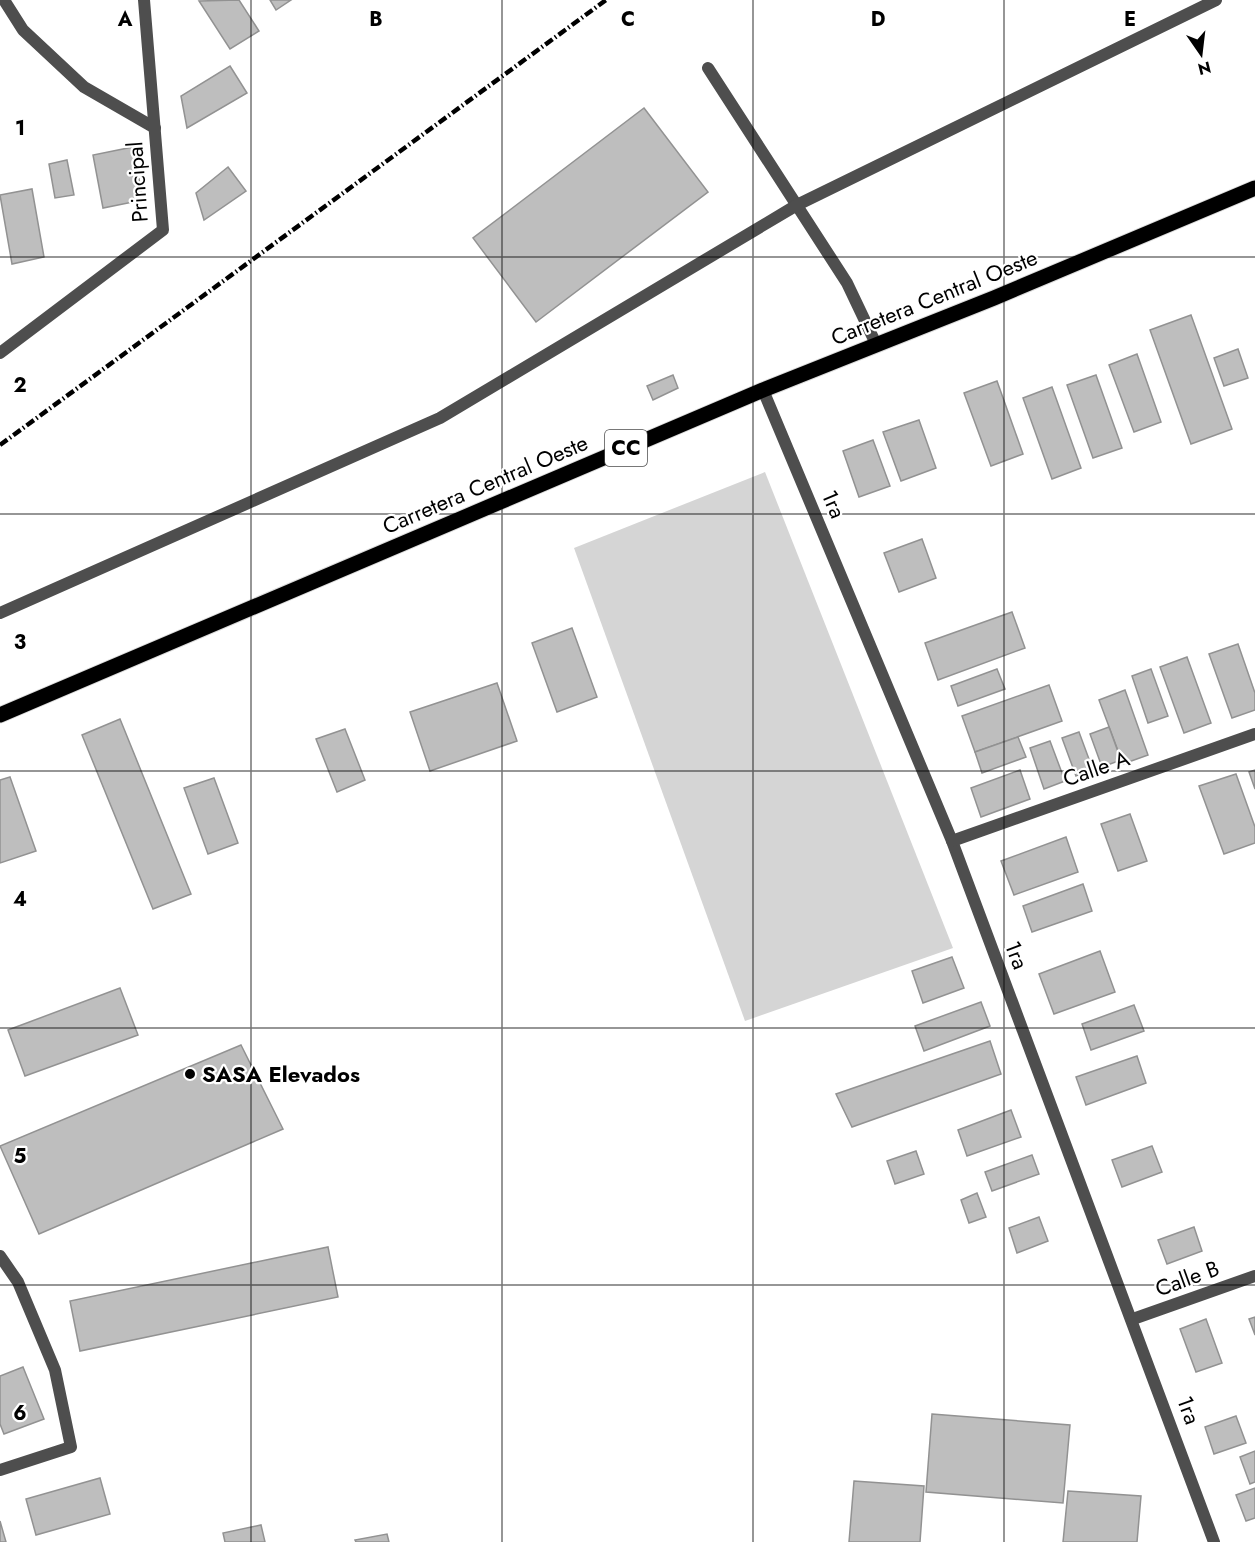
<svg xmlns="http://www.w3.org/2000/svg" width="1255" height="1542" font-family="Jost,sans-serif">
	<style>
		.green { fill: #d5d5d5 }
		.building { fill: #bebebe; stroke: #929292; stroke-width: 1.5 }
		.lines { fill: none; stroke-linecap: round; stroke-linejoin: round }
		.primary-casing { stroke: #dbdbdb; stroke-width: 17 }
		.service { stroke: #4e4e4e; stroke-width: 12 }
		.minor { stroke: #4e4e4e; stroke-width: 12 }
		.primary { stroke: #000; stroke-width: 15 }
		.rail { stroke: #000; stroke-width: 4.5; stroke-dasharray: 9 3 1.5 3; stroke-linecap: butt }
		.grid { fill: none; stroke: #000; stroke-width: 1.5; stroke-opacity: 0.55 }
		.poi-dot { fill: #000; stroke: #fff; stroke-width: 2 }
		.labels { text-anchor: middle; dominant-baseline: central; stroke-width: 4.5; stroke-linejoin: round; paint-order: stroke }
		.shield { fill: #fff; stroke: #4c4c4c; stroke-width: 1.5 }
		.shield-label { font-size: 21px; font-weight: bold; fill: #000 }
		.street-label { font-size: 22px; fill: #000; stroke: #fff }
		.poi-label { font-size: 22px; font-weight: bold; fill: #000; stroke: #fff; text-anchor: start }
		.grid-label { font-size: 20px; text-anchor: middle; font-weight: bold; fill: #000; stroke: #fff; stroke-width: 4.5; stroke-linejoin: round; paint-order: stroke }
	</style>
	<rect width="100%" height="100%" fill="#fff"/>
	<!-- green -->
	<path class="green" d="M765,472L953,948L745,1021L574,548Z"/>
	<!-- building -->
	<g class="building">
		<path d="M239,0L259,31L230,49L199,1Z"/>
		<path d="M270,0H291L276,10Z"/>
		<path d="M230,66L247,93L187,128L181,96Z"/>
		<path d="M644,108L708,192L536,322L473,238Z"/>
		<path d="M133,147L143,200L103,208L93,155Z"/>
		<path d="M67,160L74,195L55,198L49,164Z"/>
		<path d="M228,167L246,191L204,220L196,193Z"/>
		<path d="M32,189L44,257L12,264L0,195Z"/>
		<path d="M1191,315L1232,429L1191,444L1150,330Z"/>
		<path d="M1238,349L1248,378L1224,386L1214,358Z"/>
		<path d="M1137,354L1161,422L1134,432L1109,365Z"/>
		<path d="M673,375L678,388L653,400L647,386Z"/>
		<path d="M1096,375L1122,448L1093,458L1067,385Z"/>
		<path d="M997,381L1023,454L991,466L964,393Z"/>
		<path d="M1052,387L1081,468L1052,479L1023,398Z"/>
		<path d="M919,420L936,468L901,481L883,432Z"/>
		<path d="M873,440L890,486L859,497L843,451Z"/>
		<path d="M922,539L936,578L899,592L884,553Z"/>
		<path d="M1012,612L1025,648L938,680L925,643Z"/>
		<path d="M572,628L597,697L557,712L532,643Z"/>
		<path d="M1238,644L1255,693V710L1232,718L1209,654Z"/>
		<path d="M1187,657L1211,723L1184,733L1160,667Z"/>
		<path d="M997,669L1005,689L958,706L951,686Z"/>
		<path d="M1151,669L1168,716L1148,723L1132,676Z"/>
		<path d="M497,683L517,741L430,771L410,712Z"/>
		<path d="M1049,685L1062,721L975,752L962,716Z"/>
		<path d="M1125,690L1148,755L1123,764L1099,700Z"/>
		<path d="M120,719L191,894L153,909L82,735Z"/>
		<path d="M1109,727L1121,760L1102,767L1090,734Z"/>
		<path d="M345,729L365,780L337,792L316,739Z"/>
		<path d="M1079,732L1093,770L1076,776L1062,738Z"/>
		<path d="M1018,737L1026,757L982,773L975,752Z"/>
		<path d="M1050,741L1065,781L1044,789L1030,748Z"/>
		<path d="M1020,770L1030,799L981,817L971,788Z"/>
		<path d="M1255,770V789L1249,772Z"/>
		<path d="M1236,774L1255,827V843L1224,854L1199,786Z"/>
		<path d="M10,777L36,851L0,863V780Z"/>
		<path d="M214,778L238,843L208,854L184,788Z"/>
		<path d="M1130,814L1147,861L1118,871L1101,824Z"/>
		<path d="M1066,837L1078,872L1014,895L1001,861Z"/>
		<path d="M1083,884L1092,911L1032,932L1023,906Z"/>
		<path d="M1100,951L1115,992L1054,1014L1039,974Z"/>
		<path d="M952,957L964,988L923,1003L912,971Z"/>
		<path d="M120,988L138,1035L25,1076L8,1030Z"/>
		<path d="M981,1002L990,1026L924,1051L915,1026Z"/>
		<path d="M1134,1005L1144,1031L1091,1050L1082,1024Z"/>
		<path d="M990,1041L1001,1074L852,1127L836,1094Z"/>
		<path d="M241,1045L283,1129L39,1234L0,1146Z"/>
		<path d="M1137,1056L1146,1083L1086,1105L1076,1077Z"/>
		<path d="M1011,1110L1021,1137L967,1156L958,1130Z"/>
		<path d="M1152,1146L1162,1172L1122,1187L1112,1160Z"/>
		<path d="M916,1151L924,1174L895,1184L887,1161Z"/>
		<path d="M1032,1155L1039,1174L992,1191L985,1172Z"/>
		<path d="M977,1193L986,1217L969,1223L961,1200Z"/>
		<path d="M1039,1217L1048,1241L1017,1253L1009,1228Z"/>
		<path d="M1194,1227L1202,1251L1167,1264L1158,1240Z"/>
		<path d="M328,1247L338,1297L80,1351L70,1301Z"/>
		<path d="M1255,1317V1335L1249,1319Z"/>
		<path d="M1206,1319L1222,1363L1196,1372L1180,1329Z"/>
		<path d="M23,1367L44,1419L4,1434L0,1424V1376Z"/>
		<path d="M932,1414L1070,1425L1063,1503L926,1492Z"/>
		<path d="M1236,1416L1246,1443L1214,1454L1205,1427Z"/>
		<path d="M1255,1451V1482L1250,1484L1240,1457Z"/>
		<path d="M100,1478L110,1514L36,1535L26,1499Z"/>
		<path d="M854,1481L924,1486L920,1542H849Z"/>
		<path d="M1255,1488V1518L1246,1521L1236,1495Z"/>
		<path d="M1068,1491L1141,1496L1137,1542H1063Z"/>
		<path d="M0,1521L6,1542H0Z"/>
		<path d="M261,1525L265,1542H225L223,1533Z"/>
		<path d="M387,1534L389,1542H356L355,1540Z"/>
	</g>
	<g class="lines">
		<defs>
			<path id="primary" d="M0,715L763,390L994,298L1255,188"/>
		</defs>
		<!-- primary casing -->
		<use href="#primary" class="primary-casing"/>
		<!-- service -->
		<g class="service">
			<path d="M4,0L23,30L84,87L155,128"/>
			<path d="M708,68L847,283L876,344"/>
			<path d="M0,613L440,418L797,205L1216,0"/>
			<path d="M0,1256L18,1282L55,1370L71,1447L0,1470"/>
		</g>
		<!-- minor -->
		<g class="minor">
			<path d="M0,353L163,230L144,0"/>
			<path d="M763,390L952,841L1214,1542"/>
			<path d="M952,841L1255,734"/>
			<path d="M1133,1319L1255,1276"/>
		</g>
		<!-- primary -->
		<use href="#primary" class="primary"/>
		<!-- rail -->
		<path class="rail" d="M0,445L606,0"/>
	</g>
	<!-- grid -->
	<path class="grid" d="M251,0V1542M502,0V1542M753,0V1542M1004,0V1542M0,257H1255M0,514H1255M0,771H1255M0,1028H1255M0,1285H1255"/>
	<!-- markers -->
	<circle class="poi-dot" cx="190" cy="1074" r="6"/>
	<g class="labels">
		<!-- shield labels -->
		<rect class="shield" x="605" y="430" width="42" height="36" rx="4.5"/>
		<g class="shield-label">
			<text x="626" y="448">CC</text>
		</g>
		<!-- street labels -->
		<g class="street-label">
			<text transform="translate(137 182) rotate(-94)">Principal</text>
			<text transform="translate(934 297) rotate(-22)">Carretera Central Oeste</text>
			<text transform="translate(485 484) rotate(-23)">Carretera Central Oeste</text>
			<text transform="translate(834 504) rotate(67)">1ra</text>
			<text transform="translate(1096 768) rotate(-19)">Calle A</text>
			<text transform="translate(1017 955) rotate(69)">1ra</text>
			<text transform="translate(1187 1278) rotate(-20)">Calle B</text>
			<text transform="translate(1189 1410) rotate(70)">1ra</text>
		</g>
		<!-- poi labels -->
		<g class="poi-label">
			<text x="202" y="1074">SASA Elevados</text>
		</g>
	</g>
	<g class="grid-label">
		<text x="125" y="26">A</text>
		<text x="376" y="26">B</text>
		<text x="628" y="26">C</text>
		<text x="878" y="26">D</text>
		<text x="1130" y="26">E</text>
		<text x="20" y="135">1</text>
		<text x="20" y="392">2</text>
		<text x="20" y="649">3</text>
		<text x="20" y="906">4</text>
		<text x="20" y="1163">5</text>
		<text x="20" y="1420">6</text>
	</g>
	<!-- north arrow -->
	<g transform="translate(1201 54) rotate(166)" stroke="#ffffff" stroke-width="4.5" paint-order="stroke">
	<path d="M0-4.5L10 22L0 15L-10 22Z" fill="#000000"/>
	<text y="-9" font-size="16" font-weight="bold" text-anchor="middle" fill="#000000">N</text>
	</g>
</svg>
